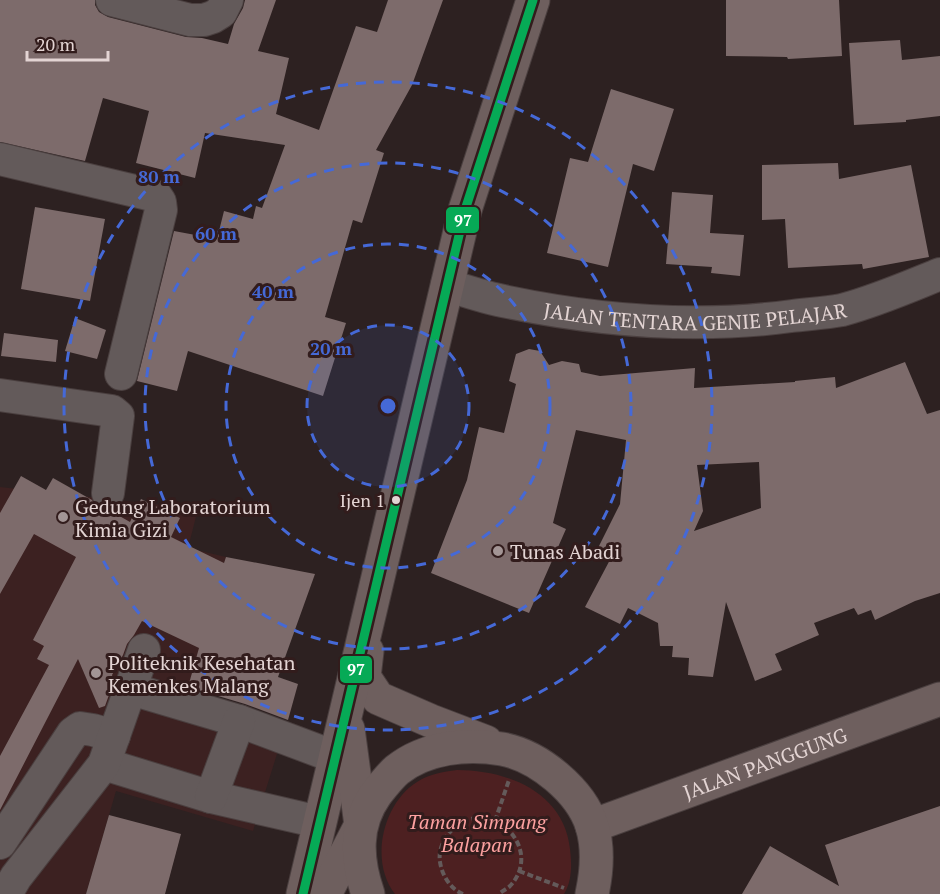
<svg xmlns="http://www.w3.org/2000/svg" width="940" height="894" font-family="'PT Serif',serif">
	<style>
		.built { fill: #3c2121 }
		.green { fill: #4d2021 }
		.building { fill: #7d6b6b; fill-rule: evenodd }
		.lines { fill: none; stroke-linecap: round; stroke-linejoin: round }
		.minor-casing { stroke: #4a3f3f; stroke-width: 34 }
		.major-casing { stroke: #4a3f3f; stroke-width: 35 }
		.path { stroke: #645a5a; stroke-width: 4; stroke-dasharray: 6 3; stroke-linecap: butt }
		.minor { stroke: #635a5a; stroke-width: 32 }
		.major { stroke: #6e5f5e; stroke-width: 33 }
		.bus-1-casing { stroke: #321c1c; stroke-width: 14 }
		.bus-1 { stroke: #06aa56; stroke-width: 9 }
		.ring { fill: none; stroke: #4569d7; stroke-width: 3; stroke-dasharray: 10 8 }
		.bus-dot { fill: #e3d4d3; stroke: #321c1c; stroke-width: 2 }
		.poi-dot { fill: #a39595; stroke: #321c1c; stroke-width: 2 }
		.labels { text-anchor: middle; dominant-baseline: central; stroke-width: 6; stroke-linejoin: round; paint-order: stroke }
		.bus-label { font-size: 18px; fill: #e3d4d3; stroke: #321c1c; text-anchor: end }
		.street-label { font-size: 20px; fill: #e3d4d3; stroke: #321c1c }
		.poi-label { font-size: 20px; fill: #e3d4d3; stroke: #321c1c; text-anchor: start }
		.park-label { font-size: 20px; font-style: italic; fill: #fda1a0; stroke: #321c1c }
		.centre { fill: #4569d7; stroke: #321c1c; stroke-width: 3 }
		.ring-label { font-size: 18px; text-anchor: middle; font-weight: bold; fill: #4569d7; stroke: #321c1c; stroke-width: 6; stroke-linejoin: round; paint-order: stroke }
		.line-badge { stroke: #321c1c; stroke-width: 2 }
		.badge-label { font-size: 16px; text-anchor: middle; font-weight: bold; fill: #fff }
	</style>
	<rect width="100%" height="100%" fill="#2d2121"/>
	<!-- built -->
	<path class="built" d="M0,487L198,509L188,548L226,557L186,694L286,725L253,831L116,791L86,894H0Z"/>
	<!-- green -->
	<path class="green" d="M457,770C507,770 564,792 570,849C572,864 572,881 564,894H395C369,861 383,803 417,782C429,774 443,772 457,770Z"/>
	<!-- building -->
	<g class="building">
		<path d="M0,0H95V5L99,12L108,17L186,37L202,38L228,44L234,24L243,8L245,0H276L258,51L289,58L276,114L319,130L356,26L377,32L388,0H443L412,85L376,150L384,153L362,223L353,220L325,317L346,323L323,396L188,351L177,391L137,381L174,231L217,239L224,211L253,219L256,206L262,208L285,145L205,133L195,178L136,163L149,111L103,98L85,161L0,142Z"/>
		<path d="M726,0H839L842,56L788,59L787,57L726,56Z"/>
		<path d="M900,40L902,60L940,56V116L906,120V122L854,125L849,43Z"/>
		<path d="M611,89L674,109L654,171L633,164L608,267L547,253L570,158L588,162Z"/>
		<path d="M838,163L839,179L911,165L929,257L863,269L862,264L788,268L785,219L762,220V165Z"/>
		<path d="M672,192L713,195L710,233L744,235L740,276L711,273L712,267L666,264Z"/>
		<path d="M35,207L105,219L90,301L21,289Z"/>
		<path d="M75,318L106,330L97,359L65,351Z"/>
		<path d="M4,333L58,340L56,362L1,356Z"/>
		<path d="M529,349L540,351L549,365L562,361L579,364L581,372L600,376L695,368L694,388L795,382V381L835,377L836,388L905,362L927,414L940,410V593L915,601L875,620L871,610L858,615L854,608L814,623L819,635L775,654L782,670L755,681L726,602L713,677L688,675L689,658L672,657L673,646H660L658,623L628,608L620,624L585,607L612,556L598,548L620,504L626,440L576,430L553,523L566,529L529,613L431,573L467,480L479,427L504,433L516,384L509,381L516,354ZM759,462L761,508L694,531L703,511L697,465Z"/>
		<path d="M21,476L46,490L53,478L92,500L98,508L105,511L109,510L130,522L141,499L180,518L171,537L224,563L226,557L315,574L278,677L298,684L288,720L245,704L188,687L199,648L142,621L134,635L127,644L123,655L112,675L114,681L105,706L99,708L78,659L0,810V756L49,665L37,659L44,646L33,640L76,557L34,534L0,594V513Z"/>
		<path d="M940,806V894H742L770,846L839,886L825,845Z"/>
		<path d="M109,815L181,834L165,894H86Z"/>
	</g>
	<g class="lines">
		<defs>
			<g id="minor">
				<path d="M112,0L190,20H204L213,17L221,12L227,0"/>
				<path d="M0,159L156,196L160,202L161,210L121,374"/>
				<path id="s1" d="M447,285C465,291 484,297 503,301C598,321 696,329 792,316C809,314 826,313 842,310C876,301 908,287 940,274"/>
				<path d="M0,395L112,411L118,416L108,493"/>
				<path d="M131,689L239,721L335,757"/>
				<path d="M104,764L211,797L319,822"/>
				<path d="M211,797L239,721"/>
				<path d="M0,843L73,733L80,728L93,730L114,736"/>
				<path d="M6,894L16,877L104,764L144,650"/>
			</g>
			<g id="major">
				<path d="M367,651L364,677L378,698L431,721L486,742"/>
				<path id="s2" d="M592,826L940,699"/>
				<path d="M303,894L465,210L533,0"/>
				<path d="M325,894L361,825L348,729"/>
				<path d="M368,894C356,859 354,825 376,794C383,785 389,777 397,770C426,747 467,743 502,749C539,756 581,791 592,826C599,849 597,871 592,894"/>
			</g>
		</defs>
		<!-- minor casing -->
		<use href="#minor" class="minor-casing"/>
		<!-- major casing -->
		<use href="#major" class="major-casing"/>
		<!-- path -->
		<g class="path">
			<path d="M495,821L509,780"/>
			<path d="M519,871L564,888"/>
			<path d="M463,894C450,889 442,875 440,862C438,850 444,837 453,829C491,794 545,849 510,886C507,889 502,891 499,894"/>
		</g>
		<!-- minor -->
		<use href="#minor" class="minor"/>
		<!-- major -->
		<use href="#major" class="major"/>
		<defs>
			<path id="bus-1" d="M303,894L465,210L533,0"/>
		</defs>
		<!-- bus-1 casing -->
		<use href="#bus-1" class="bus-1-casing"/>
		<!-- bus-1 -->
		<use href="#bus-1" class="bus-1"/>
	</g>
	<!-- distance rings -->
	<circle cx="388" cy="406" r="81" fill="#4569d7" fill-opacity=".12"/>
	<g class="ring">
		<circle cx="388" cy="406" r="81"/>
		<circle cx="388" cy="406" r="162"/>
		<circle cx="388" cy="406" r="243"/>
		<circle cx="388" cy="406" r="324"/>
	</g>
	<!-- markers -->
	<circle class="bus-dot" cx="396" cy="500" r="5"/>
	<g class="poi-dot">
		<circle cx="63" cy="517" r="6"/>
		<circle cx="498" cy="551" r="6"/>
		<circle cx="96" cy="673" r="6"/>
	</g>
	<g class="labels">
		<!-- bus labels -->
		<g class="bus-label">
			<text x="385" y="500">Ijen 1</text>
		</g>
		<!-- street labels -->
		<g class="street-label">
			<text stroke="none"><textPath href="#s1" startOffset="252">JALAN TENTARA GENIE PELAJAR</textPath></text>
			<text stroke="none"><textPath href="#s2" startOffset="184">JALAN PANGGUNG</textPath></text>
		</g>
		<!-- poi labels -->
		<g class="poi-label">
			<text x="75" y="506">Gedung Laboratorium<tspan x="75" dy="23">Kimia Gizi</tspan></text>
			<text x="510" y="551">Tunas Abadi</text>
			<text x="108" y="662">Politeknik Kesehatan<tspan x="108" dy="23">Kemenkes Malang</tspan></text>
		</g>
		<!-- park labels -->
		<g class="park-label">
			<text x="477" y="821">Taman Simpang<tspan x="477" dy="23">Balapan</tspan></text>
		</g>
	</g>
	<circle cx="388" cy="406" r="9" class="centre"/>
	<g class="ring-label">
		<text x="159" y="183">80 m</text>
		<text x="216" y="240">60 m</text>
		<text x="273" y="298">40 m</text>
		<text x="331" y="355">20 m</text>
	</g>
	<g class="line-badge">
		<rect x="445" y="206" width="35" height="28" rx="6" fill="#06aa56"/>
		<rect x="339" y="655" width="34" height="29" rx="6" fill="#06aa56"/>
	</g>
	<g class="badge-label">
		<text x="463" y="226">97</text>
		<text x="356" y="675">97</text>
	</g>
	<!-- scale -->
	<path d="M27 51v9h81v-9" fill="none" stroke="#e3d4d3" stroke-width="3"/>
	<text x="36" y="51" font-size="18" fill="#e3d4d3" stroke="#321c1c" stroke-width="4.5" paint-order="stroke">20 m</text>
</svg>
